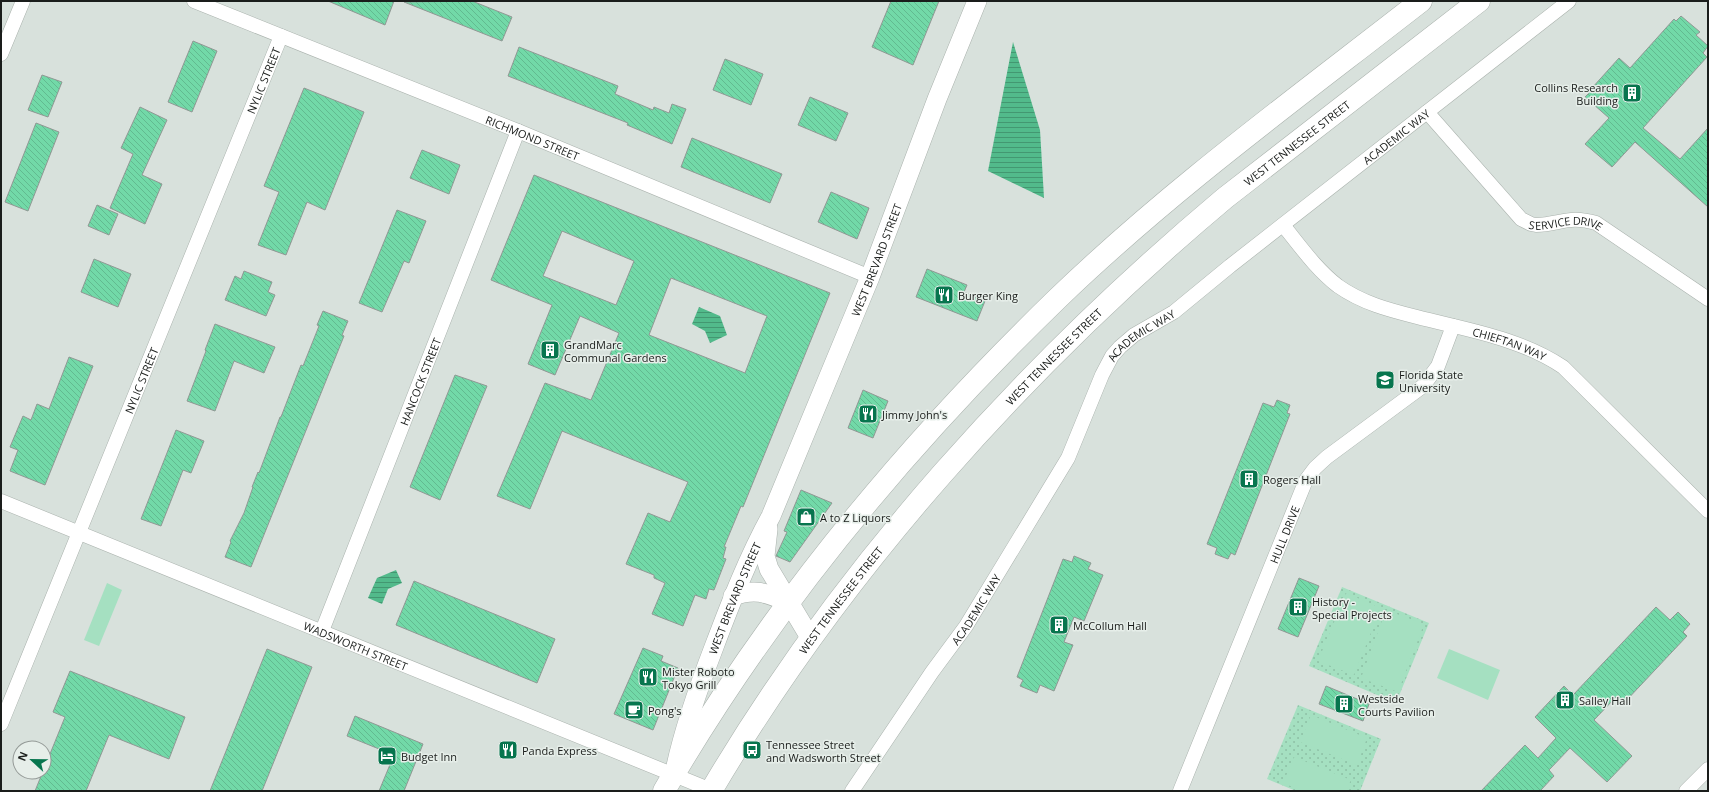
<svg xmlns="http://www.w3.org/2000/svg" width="1709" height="792" font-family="'Open Sans',sans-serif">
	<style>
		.green { fill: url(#green-dots) }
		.pitch { fill: #a5e0c1 }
		.water { fill: url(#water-rules) }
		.building { fill: url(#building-back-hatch); stroke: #909894; fill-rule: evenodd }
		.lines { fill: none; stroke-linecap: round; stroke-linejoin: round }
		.street-casing { stroke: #aab2ad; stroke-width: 15 }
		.secondary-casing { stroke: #aab2ad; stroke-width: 20 }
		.primary-casing { stroke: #aab2ad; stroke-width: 23 }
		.street { stroke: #fff; stroke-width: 14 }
		.secondary { stroke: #fff; stroke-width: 19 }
		.primary { stroke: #fff; stroke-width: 22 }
		.labels { text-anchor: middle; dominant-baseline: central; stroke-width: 3; stroke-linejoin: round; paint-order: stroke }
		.street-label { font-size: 11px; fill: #1a1d1b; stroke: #e6eee9 }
		.poi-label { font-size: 11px; fill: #1a1d1b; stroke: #e6eee9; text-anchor: start }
	</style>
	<defs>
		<pattern id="green-dots" width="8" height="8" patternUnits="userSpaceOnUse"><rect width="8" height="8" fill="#a5e0c1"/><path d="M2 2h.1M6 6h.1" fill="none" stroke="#8dc0a5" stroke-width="1.8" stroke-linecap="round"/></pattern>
		<pattern id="water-rules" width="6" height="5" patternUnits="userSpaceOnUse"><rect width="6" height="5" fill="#52ba8b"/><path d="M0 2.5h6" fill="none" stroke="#439771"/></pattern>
		<pattern id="building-back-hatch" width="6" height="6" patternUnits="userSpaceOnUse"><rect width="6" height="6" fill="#72d9a8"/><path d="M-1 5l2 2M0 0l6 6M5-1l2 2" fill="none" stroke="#62ba90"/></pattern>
	</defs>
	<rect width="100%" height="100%" fill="#d8e1dc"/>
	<!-- green -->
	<g class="green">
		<path d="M1342,587L1429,623L1396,703L1309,666Z"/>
		<path d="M1298,705L1381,739L1360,791H1296L1267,779Z"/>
	</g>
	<!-- pitch -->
	<g class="pitch">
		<path d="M107,583L122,590L99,646L84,640Z"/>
		<path d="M1346,593L1381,608L1354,675L1318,661Z"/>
		<path d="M1386,610L1424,624L1398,692L1361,678Z"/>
		<path d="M1449,649L1500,670L1488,700L1437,678Z"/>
		<path d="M1311,715L1367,738L1357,765L1300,742Z"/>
		<path d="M1294,757L1351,780L1346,791H1302L1283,783Z"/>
	</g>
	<!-- water -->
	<g class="water">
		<path d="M1013,42L1040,130L1044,198L988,171Z"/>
		<path d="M699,307L720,316L727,335L710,343L705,331L692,324Z"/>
		<path d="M396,570L402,583L388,589L382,604L368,598L377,578Z"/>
	</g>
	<!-- building -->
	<g class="building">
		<path d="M328,1H394L385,25Z"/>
		<path d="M472,1L512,17L502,41L404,2Z"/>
		<path d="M891,1H939L913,65L872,47Z"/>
		<path d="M1681,16L1700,32L1696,35L1708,46L1703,53L1707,57L1643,128L1680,159L1708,128V207L1635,142L1612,167L1585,144L1609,118L1585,97L1593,89L1592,88L1619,58L1630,68L1674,19L1676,21Z"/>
		<path d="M193,41L217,51L192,112L168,102Z"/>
		<path d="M519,47L618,86L615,94L653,110L654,107L669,113L672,104L686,109L672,144L627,125L628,123L508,76Z"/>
		<path d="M725,59L763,74L751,105L713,90Z"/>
		<path d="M42,75L62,82L48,117L28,110Z"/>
		<path d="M304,88L364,112L325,210L307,202L286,255L258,245L279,192L264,186Z"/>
		<path d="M810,97L848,113L836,141L798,125Z"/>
		<path d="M140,107L167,120L142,175L162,184L145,224L110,208L133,154L121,148Z"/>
		<path d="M36,123L59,132L28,211L5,202Z"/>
		<path d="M692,138L782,174L770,203L681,167Z"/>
		<path d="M422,150L460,165L449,194L410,178Z"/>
		<path d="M534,175L830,293L743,507L741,506L724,547H726L723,558L726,559L714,590L709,589L706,599L695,595L683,626L652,614L665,583L654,578V575L626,564L648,513L670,522L688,482L562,431L530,509L497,496L545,383L591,400L619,333L580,316L555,375L528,364L552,305L491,280ZM562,231L634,261L616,305L543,276ZM671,278L767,316L745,373L649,335Z"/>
		<path d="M831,192L869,208L857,239L818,222Z"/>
		<path d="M97,205L118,214L109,235L88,226Z"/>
		<path d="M397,210L426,221L409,263L404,261L382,312L359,303Z"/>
		<path d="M94,259L131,274L118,307L81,292Z"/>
		<path d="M927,269L967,285L964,292L985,301L977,321L916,297Z"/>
		<path d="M244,271L272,282L268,292L275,295L266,316L225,300L235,276L241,279Z"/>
		<path d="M323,311L348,321L342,335L344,336L251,567L225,557L231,542L230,541L244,513L253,487H252L258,472L259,473L280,417H281L301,365L303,366L319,326L317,325Z"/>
		<path d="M215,324L275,347L264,373L234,361L215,411L187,401L206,351L205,350Z"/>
		<path d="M69,357L93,366L45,485L10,471L18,450L10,447L23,416L31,420L37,404L49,409Z"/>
		<path d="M455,375L487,386L440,500L410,487Z"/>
		<path d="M863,390L888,401L873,438L848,428Z"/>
		<path d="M1277,400L1290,405L1287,413L1290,414L1235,555L1231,553L1228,559L1215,554L1217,548L1207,544L1263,403L1274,407Z"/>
		<path d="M176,430L204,441L191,473L183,470L161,526L141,519Z"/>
		<path d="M801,490L832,503L790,562L776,556L787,532L784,531Z"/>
		<path d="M1074,556L1091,563L1088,569L1103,575L1084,621L1074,617L1064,642L1073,645L1054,691L1040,685L1037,693L1020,686L1023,680L1017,677L1063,559L1072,562Z"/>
		<path d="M1299,578L1319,586L1298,637L1278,629Z"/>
		<path d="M414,581L555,639L537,683L396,625Z"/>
		<path d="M1656,607L1670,620L1678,612L1690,624L1683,632L1687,636L1623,704L1616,697L1594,720L1632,756L1607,782L1570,748L1549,770L1554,776L1540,791H1481L1525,745L1538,758L1556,738L1535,717L1564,686L1573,695Z"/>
		<path d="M643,648L663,656L661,661L678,668L653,730L614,714Z"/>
		<path d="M267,649L312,667L262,791H210Z"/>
		<path d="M70,671L185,717L169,759L109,735L86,791H35L65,717L53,712Z"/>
		<path d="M1326,686L1369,704L1363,721L1319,704Z"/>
		<path d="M355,716L423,744L404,791H379L394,755L347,736Z"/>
	</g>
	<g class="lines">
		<defs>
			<g id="street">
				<path id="s1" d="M194,1L518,131L870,277"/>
				<path d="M1,54L23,1"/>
				<path id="s2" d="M1427,112L1521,219L1531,224L1536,225C1561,224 1569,215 1596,223L1708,299"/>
				<path id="s3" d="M1283,225C1300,246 1316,269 1338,286C1362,303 1389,310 1417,317C1467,330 1520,338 1563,367L1708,511"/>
				<path id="s4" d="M1,501L711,790"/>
				<path id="s5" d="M322,631L518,131"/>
				<path id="s6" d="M1,724L281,36"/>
				<path id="s7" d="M852,791L932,672L966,626L1068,458L1102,375L1112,356L1120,347L1134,335L1174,312L1230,266L1569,1"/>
				<path id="s8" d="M1180,791L1306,480L1315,468L1327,457L1423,386L1438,366L1453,326"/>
				<path d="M1686,791L1708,769"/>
			</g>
			<g id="secondary">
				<path d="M768,529L765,556L769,569L811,639"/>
				<path d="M733,596C756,588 766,593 788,602"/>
				<path id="s9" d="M676,766C685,725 699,686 714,647C731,602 748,558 771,516L870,277L937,99L977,1"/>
			</g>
			<g id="primary">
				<path d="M664,791C771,607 905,446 1057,299C1170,190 1298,97 1421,1"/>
				<path id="s10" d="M711,791C843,567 1026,365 1225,198L1479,1"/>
			</g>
		</defs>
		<!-- street casing -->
		<use href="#street" class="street-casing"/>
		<!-- secondary casing -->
		<use href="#secondary" class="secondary-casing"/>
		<!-- primary casing -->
		<use href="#primary" class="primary-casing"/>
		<!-- street -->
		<use href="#street" class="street"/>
		<!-- secondary -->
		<use href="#secondary" class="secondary"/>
		<!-- primary -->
		<use href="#primary" class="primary"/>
	</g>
	<!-- icons -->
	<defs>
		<symbol id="building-square" viewBox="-11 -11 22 22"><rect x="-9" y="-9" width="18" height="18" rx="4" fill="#07754e" stroke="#e6eee9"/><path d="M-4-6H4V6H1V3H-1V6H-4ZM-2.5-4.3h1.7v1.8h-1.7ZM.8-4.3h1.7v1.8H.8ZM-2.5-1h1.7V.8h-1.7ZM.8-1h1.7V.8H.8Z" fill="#fff"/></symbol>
		<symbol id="restaurant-square" viewBox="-11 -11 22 22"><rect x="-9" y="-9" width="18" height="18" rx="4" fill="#07754e" stroke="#e6eee9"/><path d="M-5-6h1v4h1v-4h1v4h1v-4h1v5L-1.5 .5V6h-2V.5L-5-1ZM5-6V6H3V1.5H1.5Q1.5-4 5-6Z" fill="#fff"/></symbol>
		<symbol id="university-square" viewBox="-11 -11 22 22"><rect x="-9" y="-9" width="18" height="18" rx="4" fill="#07754e" stroke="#e6eee9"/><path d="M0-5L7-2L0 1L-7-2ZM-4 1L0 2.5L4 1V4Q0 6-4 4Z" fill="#fff"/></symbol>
		<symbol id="shop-square" viewBox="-11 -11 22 22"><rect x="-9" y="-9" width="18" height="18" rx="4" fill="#07754e" stroke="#e6eee9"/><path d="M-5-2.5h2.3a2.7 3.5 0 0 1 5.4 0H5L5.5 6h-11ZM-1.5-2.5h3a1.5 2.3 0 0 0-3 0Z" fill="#fff"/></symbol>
		<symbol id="cafe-square" viewBox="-11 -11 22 22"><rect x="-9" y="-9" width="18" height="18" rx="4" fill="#07754e" stroke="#e6eee9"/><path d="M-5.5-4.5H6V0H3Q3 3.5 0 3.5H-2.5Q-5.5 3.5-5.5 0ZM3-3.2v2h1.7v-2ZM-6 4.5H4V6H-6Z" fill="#fff"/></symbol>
		<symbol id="bus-square" viewBox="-11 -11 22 22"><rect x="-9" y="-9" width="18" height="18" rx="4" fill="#07754e" stroke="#e6eee9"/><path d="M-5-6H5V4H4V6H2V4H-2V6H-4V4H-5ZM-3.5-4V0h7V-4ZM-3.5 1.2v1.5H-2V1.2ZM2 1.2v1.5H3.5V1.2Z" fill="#fff"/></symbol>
		<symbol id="hotel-square" viewBox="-11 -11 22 22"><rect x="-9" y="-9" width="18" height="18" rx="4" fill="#07754e" stroke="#e6eee9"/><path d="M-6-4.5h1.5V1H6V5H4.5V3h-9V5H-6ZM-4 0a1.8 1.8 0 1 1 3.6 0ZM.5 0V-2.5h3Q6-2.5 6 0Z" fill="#fff"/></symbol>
	</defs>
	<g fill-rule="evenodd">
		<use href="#building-square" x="1621" y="82" width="22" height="22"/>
		<use href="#restaurant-square" x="933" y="284" width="22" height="22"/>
		<use href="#building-square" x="539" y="339" width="22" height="22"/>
		<use href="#university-square" x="1374" y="369" width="22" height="22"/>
		<use href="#restaurant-square" x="857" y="403" width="22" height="22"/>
		<use href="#building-square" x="1238" y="468" width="22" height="22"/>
		<use href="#shop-square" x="795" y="506" width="22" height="22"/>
		<use href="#building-square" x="1287" y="596" width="22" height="22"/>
		<use href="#building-square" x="1048" y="614" width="22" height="22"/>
		<use href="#restaurant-square" x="637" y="666" width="22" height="22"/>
		<use href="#building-square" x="1554" y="689" width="22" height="22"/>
		<use href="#building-square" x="1333" y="693" width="22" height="22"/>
		<use href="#cafe-square" x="623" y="699" width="22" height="22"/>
		<use href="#restaurant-square" x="497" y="739" width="22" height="22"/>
		<use href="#bus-square" x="741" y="739" width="22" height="22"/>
		<use href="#hotel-square" x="376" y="745" width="22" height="22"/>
	</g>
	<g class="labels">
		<!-- street labels -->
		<g class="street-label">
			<text stroke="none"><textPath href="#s6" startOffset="695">NYLIC STREET</textPath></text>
			<text stroke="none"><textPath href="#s7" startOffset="868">ACADEMIC WAY</textPath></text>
			<text stroke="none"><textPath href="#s1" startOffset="365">RICHMOND STREET</textPath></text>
			<text stroke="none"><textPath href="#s10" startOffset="879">WEST TENNESSEE STREET</textPath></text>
			<text stroke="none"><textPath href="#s2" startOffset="189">SERVICE DRIVE</textPath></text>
			<text stroke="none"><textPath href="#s9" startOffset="545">WEST BREVARD STREET</textPath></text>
			<text stroke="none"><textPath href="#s7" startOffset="544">ACADEMIC WAY</textPath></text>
			<text stroke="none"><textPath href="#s3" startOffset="264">CHIEFTAN WAY</textPath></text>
			<text stroke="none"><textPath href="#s10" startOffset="555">WEST TENNESSEE STREET</textPath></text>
			<text stroke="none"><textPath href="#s6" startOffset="371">NYLIC STREET</textPath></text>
			<text stroke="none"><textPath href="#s5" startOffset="268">HANCOCK STREET</textPath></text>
			<text stroke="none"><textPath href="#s8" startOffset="277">HULL DRIVE</textPath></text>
			<text stroke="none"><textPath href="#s9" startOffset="178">WEST BREVARD STREET</textPath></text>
			<text stroke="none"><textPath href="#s10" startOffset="231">WEST TENNESSEE STREET</textPath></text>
			<text stroke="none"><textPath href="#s7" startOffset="220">ACADEMIC WAY</textPath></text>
			<text stroke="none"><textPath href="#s4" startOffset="383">WADSWORTH STREET</textPath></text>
		</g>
		<!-- poi labels -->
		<g class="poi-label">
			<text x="1618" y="87" text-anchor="end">Collins Research<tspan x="1618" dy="13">Building</tspan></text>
			<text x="958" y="295">Burger King</text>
			<text x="564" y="344">GrandMarc<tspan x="564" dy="13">Communal Gardens</tspan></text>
			<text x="1399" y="374">Florida State<tspan x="1399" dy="13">University</tspan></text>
			<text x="882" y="414">Jimmy John's</text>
			<text x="1263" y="479">Rogers Hall</text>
			<text x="820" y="517">A to Z Liquors</text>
			<text x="1312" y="601">History -<tspan x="1312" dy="13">Special Projects</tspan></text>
			<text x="1073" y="625">McCollum Hall</text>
			<text x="662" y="671">Mister Roboto<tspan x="662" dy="13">Tokyo Grill</tspan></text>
			<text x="1358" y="698">Westside<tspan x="1358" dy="13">Courts Pavilion</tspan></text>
			<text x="1579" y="700">Salley Hall</text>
			<text x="648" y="710">Pong's</text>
			<text x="766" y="744">Tennessee Street<tspan x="766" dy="13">and Wadsworth Street</tspan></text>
			<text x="522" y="750">Panda Express</text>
			<text x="401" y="756">Budget Inn</text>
		</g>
	</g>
	<!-- border -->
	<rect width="1709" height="792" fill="none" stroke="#1a1d1b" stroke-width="4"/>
	<!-- north arrow -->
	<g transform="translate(32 760) rotate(292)"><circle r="19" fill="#e6eee9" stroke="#949a97"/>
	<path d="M0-3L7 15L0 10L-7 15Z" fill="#07754e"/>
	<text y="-6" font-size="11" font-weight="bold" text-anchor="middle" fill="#1a1d1b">N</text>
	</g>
</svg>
